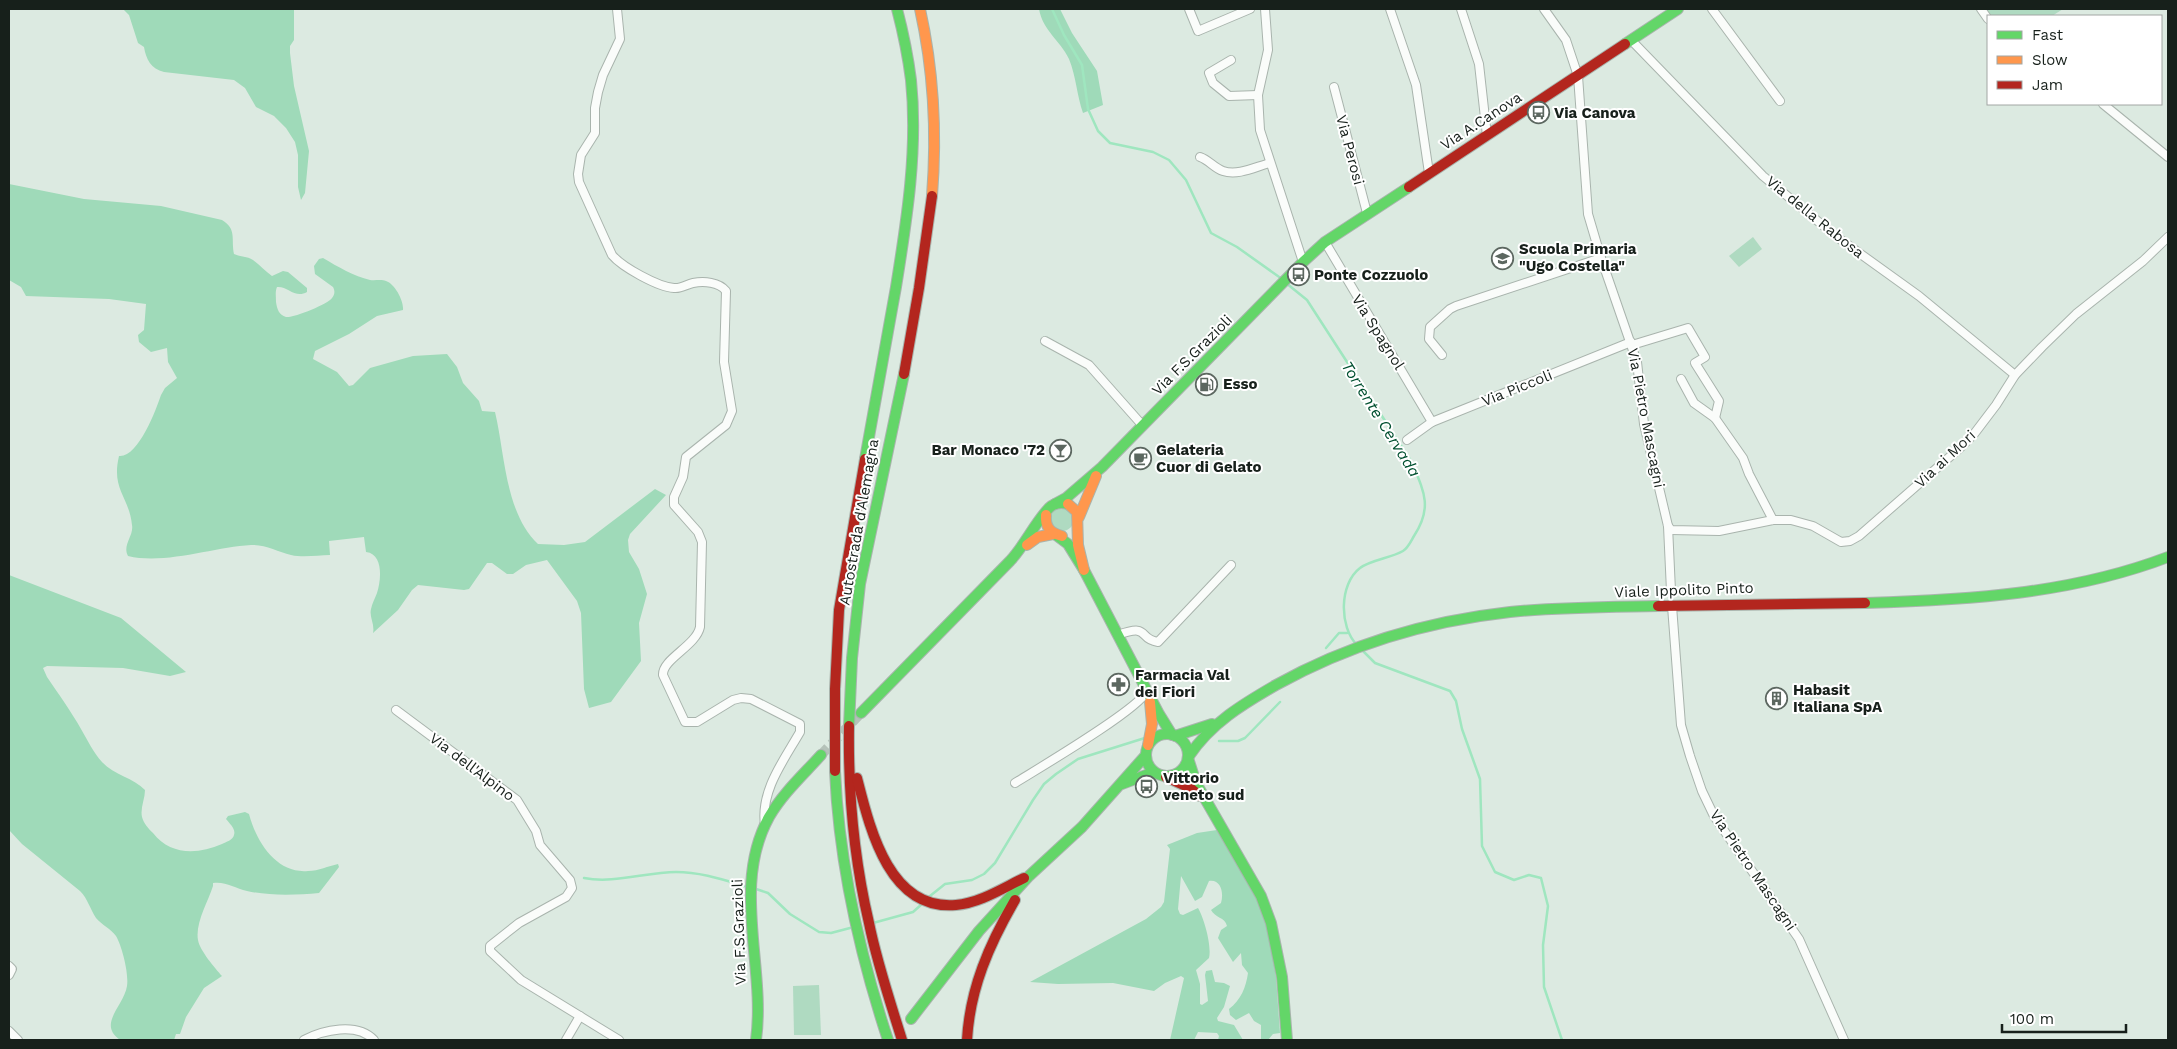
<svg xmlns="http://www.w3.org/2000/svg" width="2177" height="1049" font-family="'Work Sans',sans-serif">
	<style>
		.green { fill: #afdac1 }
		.forest { fill: #9fdab9 }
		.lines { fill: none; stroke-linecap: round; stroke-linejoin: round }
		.stream { stroke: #9fe6bf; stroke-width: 2.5 }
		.secondary-tunnel { stroke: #b5c2b9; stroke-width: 10; stroke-dasharray: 10 5; stroke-linecap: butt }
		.street-casing { stroke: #a9b4ad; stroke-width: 10 }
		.fast-casing { stroke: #a9b4ad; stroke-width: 12 }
		.slow-casing { stroke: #a9b4ad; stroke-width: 12 }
		.jam-casing { stroke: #a9b4ad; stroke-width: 12 }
		.street { stroke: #fafcfa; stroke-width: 8 }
		.fast { stroke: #63d668; stroke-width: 10 }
		.slow { stroke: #ff974d; stroke-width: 10 }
		.jam { stroke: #b3261e; stroke-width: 10 }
		.labels { text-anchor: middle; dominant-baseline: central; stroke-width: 4; stroke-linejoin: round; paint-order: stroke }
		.poi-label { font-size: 15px; font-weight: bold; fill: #17201b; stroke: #fff; text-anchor: start }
		.street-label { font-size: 15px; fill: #17201b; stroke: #fff }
		.water-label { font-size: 16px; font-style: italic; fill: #005030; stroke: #fff }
	</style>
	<rect width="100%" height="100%" fill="#dceae1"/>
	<!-- green -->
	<g class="green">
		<path d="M1985,9H2063L2052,16H1990Z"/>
		<path d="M1753,237L1762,249L1739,267L1729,256Z"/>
		<circle cx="1062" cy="519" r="12"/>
		<path d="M819,985L821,1035H794L793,986Z"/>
	</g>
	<!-- forest -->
	<g class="forest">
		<path d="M123,9H294V40L290,46V53L294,86L309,151L305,193L301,200L298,187V155L295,142L286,128L274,116L256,107L245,88L234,80L164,72C151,69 146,59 144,47L138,43L129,15Z"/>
		<path d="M1039,9H1060L1072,33L1097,71L1103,105L1083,113C1077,96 1076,76 1069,59C1060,40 1043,31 1039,9Z"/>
		<path d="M9,184L84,199L161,206L222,220C237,229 231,239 234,254C241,257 247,256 253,260C260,265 265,271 272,276L283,271L288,272L307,288V292C295,299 288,286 277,287C275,292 276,296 276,302C277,309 279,315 286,317C294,318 328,304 332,298C335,294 335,291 333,287L315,274L314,266L319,259L323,258C338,267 354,276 370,280C375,281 381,279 386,281C395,284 404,301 403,310L377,316L349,334L315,351L313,359L337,372L349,386L353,385L370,368L413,356L447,354L457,367L463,383L479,401L482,411L495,412C505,454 505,513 538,544L564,545L585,542L655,489L666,495L630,534L628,540L629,552L639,569L647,594L639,623L641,661L611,702L589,708L584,689L581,613L577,601L547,560L526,565L513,574H507L492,563H487L469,589L464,590L418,585L412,590L398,610L373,633C375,624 369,617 371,609C372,604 375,598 377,593C381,581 384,554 366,552L364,537L329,541L330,555C318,555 304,558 291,555C278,552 265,544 251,545C214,547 165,565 128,556C122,545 134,536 132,525C129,496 111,490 119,456C138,458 156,410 161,395L165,388L177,378L168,362L167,348L151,352L139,342L138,335L144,330L146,304L109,299L26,296L21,287L9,280Z"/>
		<path d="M9,575L121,618L186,672L170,676L123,668L47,666L43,668L47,677C58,693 72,713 81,729C88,741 93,752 102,762C114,775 134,778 145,790C145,799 140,808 142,817C144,824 148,828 153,833C170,855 197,855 222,844C226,842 233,840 234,835C236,829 230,824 226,819L228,816L245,812L249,814C256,841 276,874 308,871C319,871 328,866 338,864L339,867L319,893C297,895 269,896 247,891C235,888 225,881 213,883V886C208,902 195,923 198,940C200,951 215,968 222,976L204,988L186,1017L180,1034H176L174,1040H120C97,1024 124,1006 127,986C129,974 122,946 116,936C111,929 102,925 96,918C90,909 88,899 80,891L22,844L9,830Z"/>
		<path d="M1217,830L1256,898L1267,925L1276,977L1280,1033L1273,1034L1268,1040H1261V1025L1254,1021L1249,1013L1236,1020L1230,1015L1229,1009C1241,1000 1246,987 1248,973L1242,965L1241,953L1233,962L1218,938L1221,930L1227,926C1225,917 1215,918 1211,910L1221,903C1224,893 1221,879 1209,881L1202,897L1195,901L1181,876L1178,909L1180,914L1183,915L1198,908C1204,918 1212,946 1209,958L1196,970L1200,984V1004L1202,1005L1208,1001L1205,975L1206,971L1212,970L1215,982L1224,983L1230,986L1224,1007L1217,1018L1218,1021L1234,1025L1243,1040H1218L1219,1036L1217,1033L1198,1032L1194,1040H1170L1184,978L1181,976L1165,983L1154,991L1113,983L1058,984L1030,982L1146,919L1161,907L1164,902L1170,849L1167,845L1197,833Z"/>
	</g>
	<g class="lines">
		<!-- stream -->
		<g class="stream">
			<path d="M1052,9L1064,35L1082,65L1088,109L1098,131L1110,143L1153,152L1169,160L1186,180L1211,233L1237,247L1282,279"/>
			<path d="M1286,283L1307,300L1411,461C1424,491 1433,507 1414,536C1411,541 1408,548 1403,551C1391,558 1370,560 1360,568C1339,584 1339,627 1357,645"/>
			<path d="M1326,648L1339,633H1347"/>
			<path d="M1361,649L1375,663L1450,691L1456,701L1462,729L1480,779L1482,846L1495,872L1514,880L1529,875L1541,878L1548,906L1543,945L1544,987L1562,1040"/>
			<path d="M1219,741H1238L1245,738L1280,702"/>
			<path d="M584,878C614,884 646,872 676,872C701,872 724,880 748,887"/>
			<path d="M753,888L768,893L790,914L819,932L831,933L850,928"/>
			<path d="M930,896L945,884L972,880L984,874L995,863L1033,800L1044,784L1056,774L1078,759L1148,737"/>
			<path d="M873,923L913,912L922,904"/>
		</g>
		<!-- secondary-tunnel -->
		<path class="secondary-tunnel" d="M821,755L861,713"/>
		<defs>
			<g id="street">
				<path d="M617,9L620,39L603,75L598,92L595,108V133L581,155L578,174L579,182L612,255C622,267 658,287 674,288C681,289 687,284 693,283C704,281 719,282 726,291L724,362L732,411L726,425L686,457L683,477L674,497V505L698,532L702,542L700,627C696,646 662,659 663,675L685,722H697L733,700L741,698L751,699L800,724V732C784,760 760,791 765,825"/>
				<path d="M1189,9L1198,31L1250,9"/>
				<path d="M1265,9L1268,50L1258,95L1260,130L1303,262"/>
				<path d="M1390,9L1416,85L1429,173"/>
				<path d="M1461,9L1479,64L1487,136"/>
				<path d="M1544,9L1566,40L1578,76L1588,214L1601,258L1637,362L1644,424L1668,526L1671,591"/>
				<path d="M1712,9L1780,101"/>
				<path d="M1981,9L1988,19"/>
				<path d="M1632,41L1763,176L1837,237L1919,296L2015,375"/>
				<path d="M1231,60L1209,73L1213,83L1229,96L1258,95"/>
				<path d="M1334,87L1367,213"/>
				<path d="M2103,104L2168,157"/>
				<path d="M1200,157C1209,160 1214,168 1223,171C1238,176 1255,167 1270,163"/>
				<path d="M1325,242L1432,422"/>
				<path d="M1045,341L1089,365L1143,426"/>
				<path d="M1632,345L1688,328L1705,357L1695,363L1719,401L1715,418"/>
				<path d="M1442,355L1429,339L1430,327L1450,309L1456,306L1601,258"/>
				<path d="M1681,379L1694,403L1715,418L1743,458L1749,474L1773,520"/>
				<path d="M1407,440L1432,422L1631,342"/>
				<path d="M1668,526L1671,530L1719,531L1773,520H1791L1813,526L1841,542L1850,541L1859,536L1961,447L1974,434L1996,405L2015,375L2042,347L2076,314L2143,261L2168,237"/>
				<path d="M1672,606L1681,725L1690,756L1702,791L1714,816L1799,939L1844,1040"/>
				<path d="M1118,635C1151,623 1137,639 1158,642L1231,565"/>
				<path d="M396,710L517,800L536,831L540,845L570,880L572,888L566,897L519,923L490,946V951L521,980L619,1040"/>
				<path d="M1015,783C1039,768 1138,710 1147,691"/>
				<path d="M9,966L12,969L9,975"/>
				<path d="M9,1031L18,1040"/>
				<path d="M304,1040C323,1030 357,1022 374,1040"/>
				<path d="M566,1040L580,1016"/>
			</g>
			<g id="fast">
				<path d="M1625,44L1678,9"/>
				<path d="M865,459C876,401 886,344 896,287C907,219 918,149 911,80C908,56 903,32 897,9"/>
				<path d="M1055,504L1066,498L1102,467L1303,262L1325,242L1409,187"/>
				<path d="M1056,535L1068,544L1084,570L1159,714L1172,735"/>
				<path d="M1865,603C1968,600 2071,594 2168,557"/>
				<path d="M861,713L1010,561C1025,545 1034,524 1049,508C1054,503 1061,502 1068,504"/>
				<path d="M849,726L852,658L860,584L904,374"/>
				<circle cx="1167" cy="755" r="21"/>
				<path d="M1175,736L1212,724"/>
				<path d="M1189,756C1211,723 1243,704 1276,685C1348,645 1428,621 1510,612C1559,607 1608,607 1658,606"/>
				<path d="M1188,758L1196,783L1261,896L1271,923L1282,977L1287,1040"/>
				<path d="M835,771C839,864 859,952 888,1040"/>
				<path d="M1122,784L1154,772"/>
				<path d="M911,1019L979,931L1029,876L1082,827L1146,755"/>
				<path d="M756,1040C766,967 731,886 769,817C783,793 803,775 821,755"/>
			</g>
			<g id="slow">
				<path d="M920,9C934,72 937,132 932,196"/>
				<path d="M1068,504L1077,512L1078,545L1084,570"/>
				<path d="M1046,515C1045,527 1050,533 1062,536"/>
				<path d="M1079,517L1096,476"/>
				<path d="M1027,545L1038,537L1053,534"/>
				<path d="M1148,745L1152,724L1150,702"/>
			</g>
			<g id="jam">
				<path d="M1409,187L1625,44"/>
				<path d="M904,374L919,288L932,196"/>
				<path d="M1658,606L1865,603"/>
				<path d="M849,726C848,792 854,859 869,923C877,963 890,1001 902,1040"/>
				<path d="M835,771V689L839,610L865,459"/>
				<path d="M1166,777L1190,788L1200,796"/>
				<path d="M857,778C870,829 889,911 956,905C980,903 1003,888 1024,878"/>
				<path d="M967,1040C970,988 989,945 1015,900"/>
			</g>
		</defs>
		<!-- street casing -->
		<use href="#street" class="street-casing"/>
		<!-- fast casing -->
		<use href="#fast" class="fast-casing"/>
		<!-- slow casing -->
		<use href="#slow" class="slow-casing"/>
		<!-- jam casing -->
		<use href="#jam" class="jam-casing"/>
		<!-- street -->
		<use href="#street" class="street"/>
		<!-- fast -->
		<use href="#fast" class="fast"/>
		<!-- slow -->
		<use href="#slow" class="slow"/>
		<!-- jam -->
		<use href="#jam" class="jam"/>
	</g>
	<!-- icons -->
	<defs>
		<symbol id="bus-ring" viewBox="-11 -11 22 22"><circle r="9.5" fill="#fff" stroke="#5c6760" stroke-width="1.5"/><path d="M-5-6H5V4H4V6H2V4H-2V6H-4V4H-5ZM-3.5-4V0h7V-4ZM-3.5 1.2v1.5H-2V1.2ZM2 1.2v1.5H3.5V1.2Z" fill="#5c6760"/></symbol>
		<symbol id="school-ring" viewBox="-11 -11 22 22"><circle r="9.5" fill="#fff" stroke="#5c6760" stroke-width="1.5"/><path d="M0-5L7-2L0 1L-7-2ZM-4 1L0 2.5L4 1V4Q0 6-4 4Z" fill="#5c6760"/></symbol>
		<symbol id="fuel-ring" viewBox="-11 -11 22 22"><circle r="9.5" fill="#fff" stroke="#5c6760" stroke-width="1.5"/><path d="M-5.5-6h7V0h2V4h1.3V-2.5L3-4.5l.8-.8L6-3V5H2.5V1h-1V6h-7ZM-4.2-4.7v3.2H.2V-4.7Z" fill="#5c6760"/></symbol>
		<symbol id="bar-ring" viewBox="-11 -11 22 22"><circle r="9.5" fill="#fff" stroke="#5c6760" stroke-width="1.5"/><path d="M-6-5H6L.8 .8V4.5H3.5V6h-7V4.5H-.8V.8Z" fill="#5c6760"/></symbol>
		<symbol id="cafe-ring" viewBox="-11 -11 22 22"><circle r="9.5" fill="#fff" stroke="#5c6760" stroke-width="1.5"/><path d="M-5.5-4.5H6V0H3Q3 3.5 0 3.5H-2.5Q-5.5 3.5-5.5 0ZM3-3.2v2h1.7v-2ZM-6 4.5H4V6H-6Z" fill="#5c6760"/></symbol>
		<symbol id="pharmacy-ring" viewBox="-11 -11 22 22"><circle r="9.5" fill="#fff" stroke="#5c6760" stroke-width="1.5"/><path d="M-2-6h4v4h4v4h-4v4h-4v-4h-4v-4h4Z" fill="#5c6760"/></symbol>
		<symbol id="building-ring" viewBox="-11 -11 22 22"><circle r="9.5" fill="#fff" stroke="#5c6760" stroke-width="1.5"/><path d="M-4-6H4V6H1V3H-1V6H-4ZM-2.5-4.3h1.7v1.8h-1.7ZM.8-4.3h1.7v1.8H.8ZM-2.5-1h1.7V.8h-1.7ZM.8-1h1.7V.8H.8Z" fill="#5c6760"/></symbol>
	</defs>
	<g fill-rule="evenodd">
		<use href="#bus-ring" x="1526" y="100" width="25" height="25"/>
		<use href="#school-ring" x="1490" y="246" width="25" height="25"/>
		<use href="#bus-ring" x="1286" y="262" width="25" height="25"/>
		<use href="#fuel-ring" x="1194" y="372" width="25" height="25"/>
		<use href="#bar-ring" x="1048" y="438" width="25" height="25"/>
		<use href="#cafe-ring" x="1128" y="446" width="25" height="25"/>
		<use href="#pharmacy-ring" x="1106" y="672" width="25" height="25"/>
		<use href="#building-ring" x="1764" y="686" width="25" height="25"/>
		<use href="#bus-ring" x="1134" y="774" width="25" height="25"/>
	</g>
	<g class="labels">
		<!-- poi labels -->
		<g class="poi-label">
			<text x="1554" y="113">Via Canova</text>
			<text x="1519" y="249">Scuola Primaria<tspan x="1519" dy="17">"Ugo Costella"</tspan></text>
			<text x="1314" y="275">Ponte Cozzuolo</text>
			<text x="1223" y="384">Esso</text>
			<text x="1045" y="450" text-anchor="end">Bar Monaco '72</text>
			<text x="1156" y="450">Gelateria<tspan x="1156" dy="17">Cuor di Gelato</tspan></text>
			<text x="1135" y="675">Farmacia Val<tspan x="1135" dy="17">dei Fiori</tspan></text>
			<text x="1793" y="690">Habasit<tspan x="1793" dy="17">Italiana SpA</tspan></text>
			<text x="1163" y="778">Vittorio<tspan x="1163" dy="17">veneto sud</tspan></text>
		</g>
		<!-- street labels -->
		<g class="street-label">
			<text transform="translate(1481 121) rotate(-33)">Via A.Canova</text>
			<text transform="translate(1350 150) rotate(75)">Via Perosi</text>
			<text transform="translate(1815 217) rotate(39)">Via della Rabosa</text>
			<text transform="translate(1378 332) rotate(58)">Via Spagnol</text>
			<text transform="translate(1192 355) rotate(-45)">Via F.S.Grazioli</text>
			<text transform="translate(1517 388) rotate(-22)">Via Piccoli</text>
			<text transform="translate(1646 418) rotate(79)">Via Pietro Mascagni</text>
			<text transform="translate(1945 459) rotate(-43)">Via ai Mori</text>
			<text transform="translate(859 522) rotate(-80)">Autostrada d'Alemagna</text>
			<text transform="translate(1684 590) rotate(-2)">Viale Ippolito Pinto</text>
			<text transform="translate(472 767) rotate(37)">Via dell'Alpino</text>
			<text transform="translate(1753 870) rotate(56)">Via Pietro Mascagni</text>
			<text transform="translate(739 932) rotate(-92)">Via F.S.Grazioli</text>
		</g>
		<!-- water labels -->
		<g class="water-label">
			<text transform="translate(1381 419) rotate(58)">Torrente Cervada</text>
		</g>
	</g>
	<!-- border -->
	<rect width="2177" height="1049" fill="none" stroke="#17201b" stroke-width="20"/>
	<!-- legend -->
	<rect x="1987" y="15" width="175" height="90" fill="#ffffff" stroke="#a2a6a4"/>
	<rect x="1997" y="31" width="25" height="8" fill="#63d668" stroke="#a2a6a4"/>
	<text x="2032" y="40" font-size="15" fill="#17201b">Fast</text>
	<rect x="1997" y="56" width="25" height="8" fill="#ff974d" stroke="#a2a6a4"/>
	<text x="2032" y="65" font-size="15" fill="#17201b">Slow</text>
	<rect x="1997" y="81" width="25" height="8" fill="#b3261e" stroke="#a2a6a4"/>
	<text x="2032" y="90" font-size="15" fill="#17201b">Jam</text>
	<!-- scale -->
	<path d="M2002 1024v8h124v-8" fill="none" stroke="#17201b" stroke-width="2.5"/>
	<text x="2010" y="1024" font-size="15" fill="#17201b" stroke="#ffffff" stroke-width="4" paint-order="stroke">100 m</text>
</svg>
